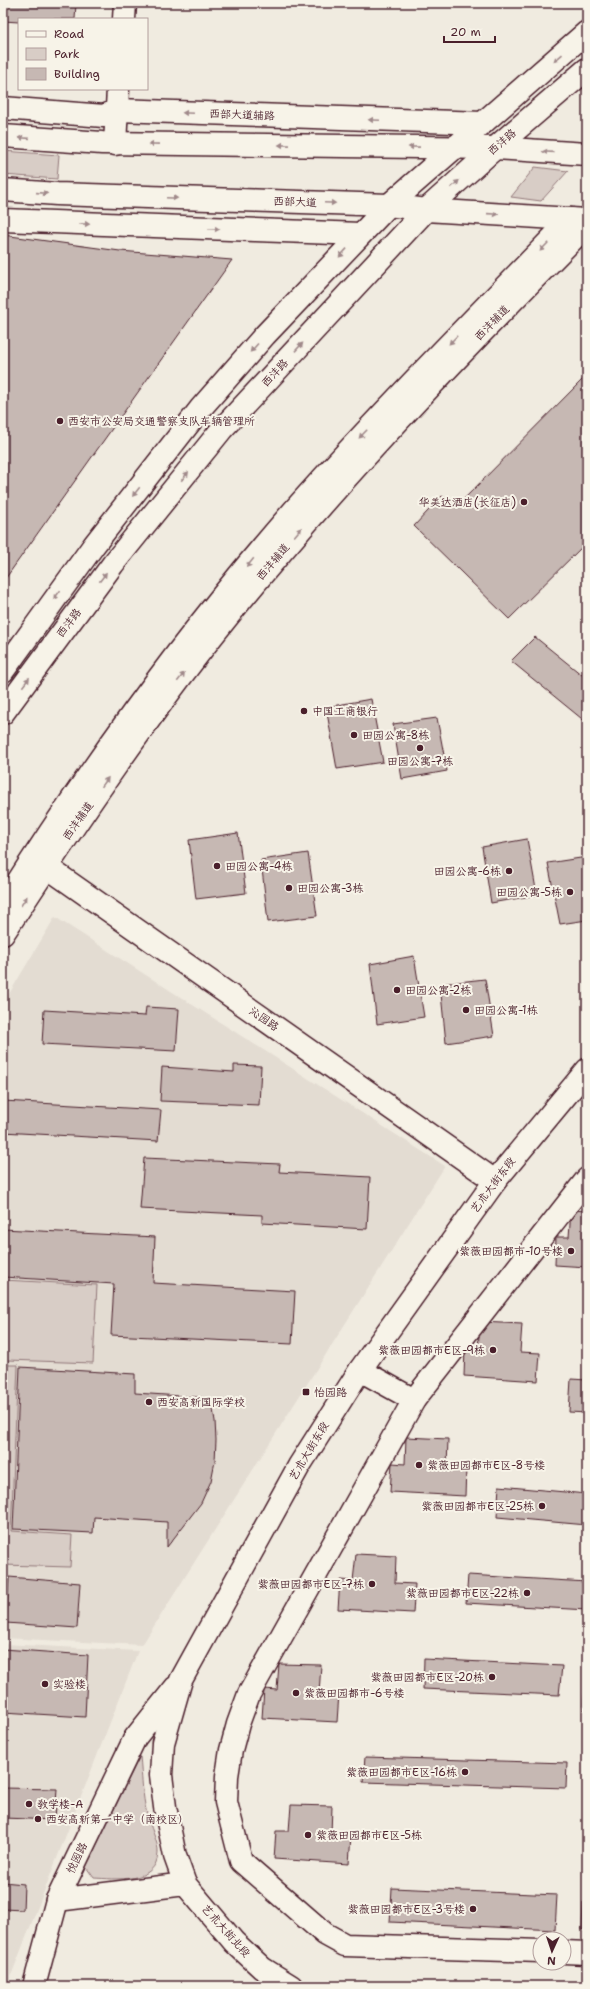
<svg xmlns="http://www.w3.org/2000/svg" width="590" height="1989" font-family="'Shantell Sans','LXGW WenKai TC',sans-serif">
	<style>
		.built { fill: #e3dcd2 }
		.green { fill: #d8cdc6; stroke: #917678 }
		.building { fill: #c6b8b3; stroke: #4a1f2b }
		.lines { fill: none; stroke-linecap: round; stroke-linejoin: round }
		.minor-casing { stroke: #4a1f2b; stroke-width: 25 }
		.major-casing { stroke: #4a1f2b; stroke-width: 25 }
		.highway-casing { stroke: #4a1f2b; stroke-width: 25 }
		.minor { stroke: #f7f3e8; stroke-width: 22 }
		.major { stroke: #f7f3e8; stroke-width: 22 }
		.highway { stroke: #f7f3e8; stroke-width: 22 }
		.oneway { fill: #a0898a }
		.poi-dot { fill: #4a1f2b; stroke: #f7f3e8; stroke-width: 1.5 }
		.labels { text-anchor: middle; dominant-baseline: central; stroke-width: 4; stroke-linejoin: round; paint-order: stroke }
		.street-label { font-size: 11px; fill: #4a1f2b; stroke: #f7f3e8 }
		.poi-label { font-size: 11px; fill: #4a1f2b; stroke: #f7f3e8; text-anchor: start }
	</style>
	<rect width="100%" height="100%" fill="#f0ebe0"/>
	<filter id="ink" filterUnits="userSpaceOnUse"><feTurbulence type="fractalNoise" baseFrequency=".025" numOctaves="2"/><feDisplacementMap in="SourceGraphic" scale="8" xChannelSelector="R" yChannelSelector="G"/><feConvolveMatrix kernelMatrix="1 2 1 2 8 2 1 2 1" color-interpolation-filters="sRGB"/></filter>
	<g filter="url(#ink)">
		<!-- built -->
		<g class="built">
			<path d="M55,917L445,1166L142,1645L3,1638V1004Z"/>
			<path d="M3,1644L138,1651L7,1986H3Z"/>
		</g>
		<!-- green -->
		<g class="green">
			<path d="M3,151L59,155L57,179L3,175Z"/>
			<path d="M535,167L568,171L541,201L511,197Z"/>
			<path d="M3,1280L97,1285L93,1363L8,1360V1365H18L11,1531L72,1535L70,1567L3,1565Z"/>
			<path d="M140,1756C142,1775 142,1795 147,1814C149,1825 159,1843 158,1853C157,1884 115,1879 94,1878L86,1867Z"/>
		</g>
		<!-- building -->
		<g class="building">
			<path d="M3,3H76L75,19H19V22L3,21Z"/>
			<path d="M3,235L120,251L232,260L3,582Z"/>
			<path d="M587,375V542L509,619L414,526L442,496L456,507Z"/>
			<path d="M535,637L587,679V723L511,661Z"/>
			<path d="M371,699L383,762L337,769L326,707Z"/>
			<path d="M437,718L447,771L402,779L393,724Z"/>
			<path d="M238,833L246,893L196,899L189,840Z"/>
			<path d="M527,839L537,895L491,903L482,847Z"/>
			<path d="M308,853L317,916L268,922L261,860Z"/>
			<path d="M587,857V920L560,924L548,863Z"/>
			<path d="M414,956L424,1017L377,1024L370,964Z"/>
			<path d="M485,979L494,1036L446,1043L440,984Z"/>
			<path d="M146,1007L179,1009L176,1051L42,1044L44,1010L145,1016Z"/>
			<path d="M234,1065L261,1066L259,1105L160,1101L162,1067L234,1072Z"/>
			<path d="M3,1101L161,1110L158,1141L3,1132Z"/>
			<path d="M144,1158L280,1164L279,1172L370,1177L367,1229L262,1223V1215L140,1209Z"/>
			<path d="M571,1210L587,1211V1267L555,1265L556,1237H569Z"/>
			<path d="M3,1229L155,1237L153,1283L295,1291L292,1344L111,1335L114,1284L3,1277Z"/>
			<path d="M480,1322L522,1324L520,1352L540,1353L538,1381L464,1376L465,1348L478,1349Z"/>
			<path d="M20,1367L135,1374V1393L211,1398L215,1421L216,1440L215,1461L211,1481L201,1503L167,1547V1522L94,1517L93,1533L13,1529Z"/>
			<path d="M571,1379L587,1380V1413L569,1412Z"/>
			<path d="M406,1437L448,1439L447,1467L466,1468L465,1496L390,1492L392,1463L405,1464Z"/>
			<path d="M499,1486L587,1494V1525L497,1517Z"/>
			<path d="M356,1554L396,1556L395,1583L415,1584L413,1613L338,1609L340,1580L353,1581Z"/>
			<path d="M468,1575L587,1582V1610L466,1603Z"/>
			<path d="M9,1577L80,1583L77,1628L6,1623Z"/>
			<path d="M3,1649L88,1655L85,1717L3,1712Z"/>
			<path d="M424,1659L562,1666L559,1695L423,1689Z"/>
			<path d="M279,1664L321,1665L319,1693H339L337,1722L262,1718L264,1689L277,1690Z"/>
			<path d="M586,1676H587V1710H583Z"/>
			<path d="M365,1757L567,1763L566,1788L363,1782Z"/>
			<path d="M3,1788L57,1789L55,1820L3,1818Z"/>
			<path d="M291,1805L332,1806L331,1834L351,1835L349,1864L274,1859L276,1831H289Z"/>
			<path d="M3,1882L24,1884L23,1910L3,1909Z"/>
			<path d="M392,1888L557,1895L555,1930L390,1922Z"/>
			<path d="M583,1902H587V1930H582Z"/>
		</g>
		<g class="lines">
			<defs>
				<g id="minor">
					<path d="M124,19L125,3"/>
					<path d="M3,108L104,116L117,110L483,123"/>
					<path d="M115,144L118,89"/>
					<path d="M3,220L360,234"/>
					<path d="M34,858L495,1181"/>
					<path d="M3,905C90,767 188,631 296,508C384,409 478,315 571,219"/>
					<path d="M3,934C78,819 155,705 242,599C350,468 467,346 587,225"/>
					<path d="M360,1370L414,1400"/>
					<path d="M57,1900L185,1884"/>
					<path d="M540,1951L345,1945L325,1934L241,1861L226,1802L227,1776L231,1750L238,1724L249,1694L414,1400L587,1179"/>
					<path d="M564,1952L587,1953"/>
					<path d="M34,1986L57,1900L135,1738L175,1688"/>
					<path d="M291,1986L262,1968L234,1942L185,1884L175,1856L165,1807L161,1775L163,1743L181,1680L299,1466L360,1370L495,1181L587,1070"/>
				</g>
				<g id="major">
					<path d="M3,136L102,143L495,148L587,154"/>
					<path d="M3,190L57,194L389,205L426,210L587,220"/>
				</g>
				<g id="highway">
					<path d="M3,671L94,545L201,408L265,335L389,205L587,32"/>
					<path d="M3,713L113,564L222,429L426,210L495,148L587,69"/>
				</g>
			</defs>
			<!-- minor casing -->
			<use href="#minor" class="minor-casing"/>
			<!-- major casing -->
			<use href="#major" class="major-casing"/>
			<!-- highway casing -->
			<use href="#highway" class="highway-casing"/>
			<!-- minor -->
			<use href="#minor" class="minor"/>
			<!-- major -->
			<use href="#major" class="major"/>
			<!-- highway -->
			<use href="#highway" class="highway"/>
		</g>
		<!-- one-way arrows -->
		<defs><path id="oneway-solid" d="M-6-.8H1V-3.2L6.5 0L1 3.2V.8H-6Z"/></defs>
		<g class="oneway">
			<use href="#oneway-solid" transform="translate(558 58) rotate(139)"/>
			<use href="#oneway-solid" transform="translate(188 113) rotate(-178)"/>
			<use href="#oneway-solid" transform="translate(374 120) rotate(-178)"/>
			<use href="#oneway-solid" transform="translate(24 138) rotate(-176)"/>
			<use href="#oneway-solid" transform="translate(154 144) rotate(-179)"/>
			<use href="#oneway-solid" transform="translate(284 145) rotate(-179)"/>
			<use href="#oneway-solid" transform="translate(414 147) rotate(-179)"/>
			<use href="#oneway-solid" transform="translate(548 152) rotate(-176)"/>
			<use href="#oneway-solid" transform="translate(455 184) rotate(-42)"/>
			<use href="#oneway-solid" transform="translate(42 193) rotate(4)"/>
			<use href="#oneway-solid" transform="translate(172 198) rotate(2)"/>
			<use href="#oneway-solid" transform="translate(330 203) rotate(2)"/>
			<use href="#oneway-solid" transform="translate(493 214) rotate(4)"/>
			<use href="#oneway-solid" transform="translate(84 224) rotate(2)"/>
			<use href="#oneway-solid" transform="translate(214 229) rotate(2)"/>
			<use href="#oneway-solid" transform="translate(544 247) rotate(134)"/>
			<use href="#oneway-solid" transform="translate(343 253) rotate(133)"/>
			<use href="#oneway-solid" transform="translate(453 340) rotate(134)"/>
			<use href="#oneway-solid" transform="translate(299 347) rotate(-47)"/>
			<use href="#oneway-solid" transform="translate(254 348) rotate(132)"/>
			<use href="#oneway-solid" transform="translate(363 434) rotate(134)"/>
			<use href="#oneway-solid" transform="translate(185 476) rotate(-51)"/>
			<use href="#oneway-solid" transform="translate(136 492) rotate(128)"/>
			<use href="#oneway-solid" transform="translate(298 532) rotate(-50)"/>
			<use href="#oneway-solid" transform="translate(250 563) rotate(129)"/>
			<use href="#oneway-solid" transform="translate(103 577) rotate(-53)"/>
			<use href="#oneway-solid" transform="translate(57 595) rotate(126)"/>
			<use href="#oneway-solid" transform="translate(181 677) rotate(-52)"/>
			<use href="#oneway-solid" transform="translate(26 682) rotate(-53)"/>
			<use href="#oneway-solid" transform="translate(105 782) rotate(-55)"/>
			<use href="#oneway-solid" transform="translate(24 901) rotate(-57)"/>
		</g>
	</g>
	<!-- markers -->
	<g class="poi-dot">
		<circle cx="60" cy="421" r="4"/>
		<circle cx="524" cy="502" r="4"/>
		<circle cx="304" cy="711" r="4"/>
		<circle cx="354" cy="735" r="4"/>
		<circle cx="420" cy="748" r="4"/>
		<circle cx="217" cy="866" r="4"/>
		<circle cx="509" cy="871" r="4"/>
		<circle cx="289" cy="888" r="4"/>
		<circle cx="570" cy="892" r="4"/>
		<circle cx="397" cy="990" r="4"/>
		<circle cx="466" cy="1010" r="4"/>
		<circle cx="571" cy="1251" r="4"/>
		<circle cx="493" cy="1350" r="4"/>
		<rect x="302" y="1388" width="8" height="8" rx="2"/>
		<circle cx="149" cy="1402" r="4"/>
		<circle cx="419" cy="1465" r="4"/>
		<circle cx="542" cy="1506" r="4"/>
		<circle cx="372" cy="1584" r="4"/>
		<circle cx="527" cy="1593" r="4"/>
		<circle cx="492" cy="1677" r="4"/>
		<circle cx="45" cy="1684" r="4"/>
		<circle cx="296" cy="1693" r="4"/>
		<circle cx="465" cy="1772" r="4"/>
		<circle cx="29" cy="1804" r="4"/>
		<circle cx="38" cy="1819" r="4"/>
		<circle cx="308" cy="1835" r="4"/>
		<circle cx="473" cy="1909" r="4"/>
	</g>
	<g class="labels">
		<!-- street labels -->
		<g class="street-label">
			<text transform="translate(242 115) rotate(2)">西部大道辅路</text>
			<text transform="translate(502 142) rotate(-41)">西沣路</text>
			<text transform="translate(295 202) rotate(2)">西部大道</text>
			<text transform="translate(492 323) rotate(-46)">西沣辅道</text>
			<text transform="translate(275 373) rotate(-47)">西沣路</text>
			<text transform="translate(273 562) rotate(-50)">西沣辅道</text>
			<text transform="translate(69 623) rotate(-53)">西沣路</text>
			<text transform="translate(78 821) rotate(-55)">西沣辅道</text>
			<text transform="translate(264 1019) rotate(35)">沁园路</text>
			<text transform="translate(493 1185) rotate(-53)">艺术大街东段</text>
			<text transform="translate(309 1451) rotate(-59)">艺术大街东段</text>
			<text transform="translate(77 1858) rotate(-64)">悦园路</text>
			<text transform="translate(226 1931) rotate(48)">艺术大街北段</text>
		</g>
		<!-- poi labels -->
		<g class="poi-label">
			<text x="68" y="421">西安市公安局交通警察支队车辆管理所</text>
			<text x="516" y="502" text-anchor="end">华美达酒店(长征店)</text>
			<text x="312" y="711">中国工商银行</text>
			<text x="362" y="735">田园公寓-8栋</text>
			<text x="420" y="761" text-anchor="middle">田园公寓-7栋</text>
			<text x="225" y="866">田园公寓-4栋</text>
			<text x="501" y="871" text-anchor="end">田园公寓-6栋</text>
			<text x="297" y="888">田园公寓-3栋</text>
			<text x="562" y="892" text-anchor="end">田园公寓-5栋</text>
			<text x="405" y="990">田园公寓-2栋</text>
			<text x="474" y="1010">田园公寓-1栋</text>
			<text x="563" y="1251" text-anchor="end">紫薇田园都市-10号楼</text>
			<text x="485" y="1350" text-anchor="end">紫薇田园都市E区-9栋</text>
			<text x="314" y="1392">怡园路</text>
			<text x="157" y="1402">西安高新国际学校</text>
			<text x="427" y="1465">紫薇田园都市E区-8号楼</text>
			<text x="534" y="1506" text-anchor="end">紫薇田园都市E区-25栋</text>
			<text x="364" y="1584" text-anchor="end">紫薇田园都市E区-7栋</text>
			<text x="519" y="1593" text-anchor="end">紫薇田园都市E区-22栋</text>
			<text x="484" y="1677" text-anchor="end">紫薇田园都市E区-20栋</text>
			<text x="53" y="1684">实验楼</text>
			<text x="304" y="1693">紫薇田园都市-6号楼</text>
			<text x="457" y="1772" text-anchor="end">紫薇田园都市E区-16栋</text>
			<text x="37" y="1804">教学楼-A</text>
			<text x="46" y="1819">西安高新第一中学（南校区）</text>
			<text x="316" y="1835">紫薇田园都市E区-5栋</text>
			<text x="465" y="1909" text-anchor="end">紫薇田园都市E区-3号楼</text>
		</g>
	</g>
	<!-- margin -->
	<rect width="590" height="1989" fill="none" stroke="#f7f3e8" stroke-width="16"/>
	<rect x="8" y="8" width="574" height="1973" fill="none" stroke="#4a1f2b" stroke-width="1.5" filter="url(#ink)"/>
	<!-- legend -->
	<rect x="18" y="18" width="130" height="72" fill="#f7f3e8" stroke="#b29e9c"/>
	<rect x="26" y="31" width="20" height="6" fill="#f7f3e8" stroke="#b29e9c"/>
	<text x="54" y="38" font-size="12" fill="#4a1f2b">Road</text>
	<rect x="26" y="48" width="20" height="12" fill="#d8cdc6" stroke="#b29e9c"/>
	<text x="54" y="58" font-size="12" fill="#4a1f2b">Park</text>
	<rect x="26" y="68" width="20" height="12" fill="#c6b8b3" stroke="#b29e9c"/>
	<text x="54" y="78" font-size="12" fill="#4a1f2b">Building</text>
	<!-- north arrow -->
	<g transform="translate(552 1951) rotate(183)"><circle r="19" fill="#f7f3e8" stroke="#b29e9c"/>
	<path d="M0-3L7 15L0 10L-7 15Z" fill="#4a1f2b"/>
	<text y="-6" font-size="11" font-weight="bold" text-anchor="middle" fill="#4a1f2b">N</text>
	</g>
	<!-- scale -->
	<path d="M444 36v6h51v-6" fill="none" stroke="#4a1f2b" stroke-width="2"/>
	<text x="450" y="36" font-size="12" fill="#4a1f2b" stroke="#f7f3e8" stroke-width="3" paint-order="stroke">20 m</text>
</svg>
